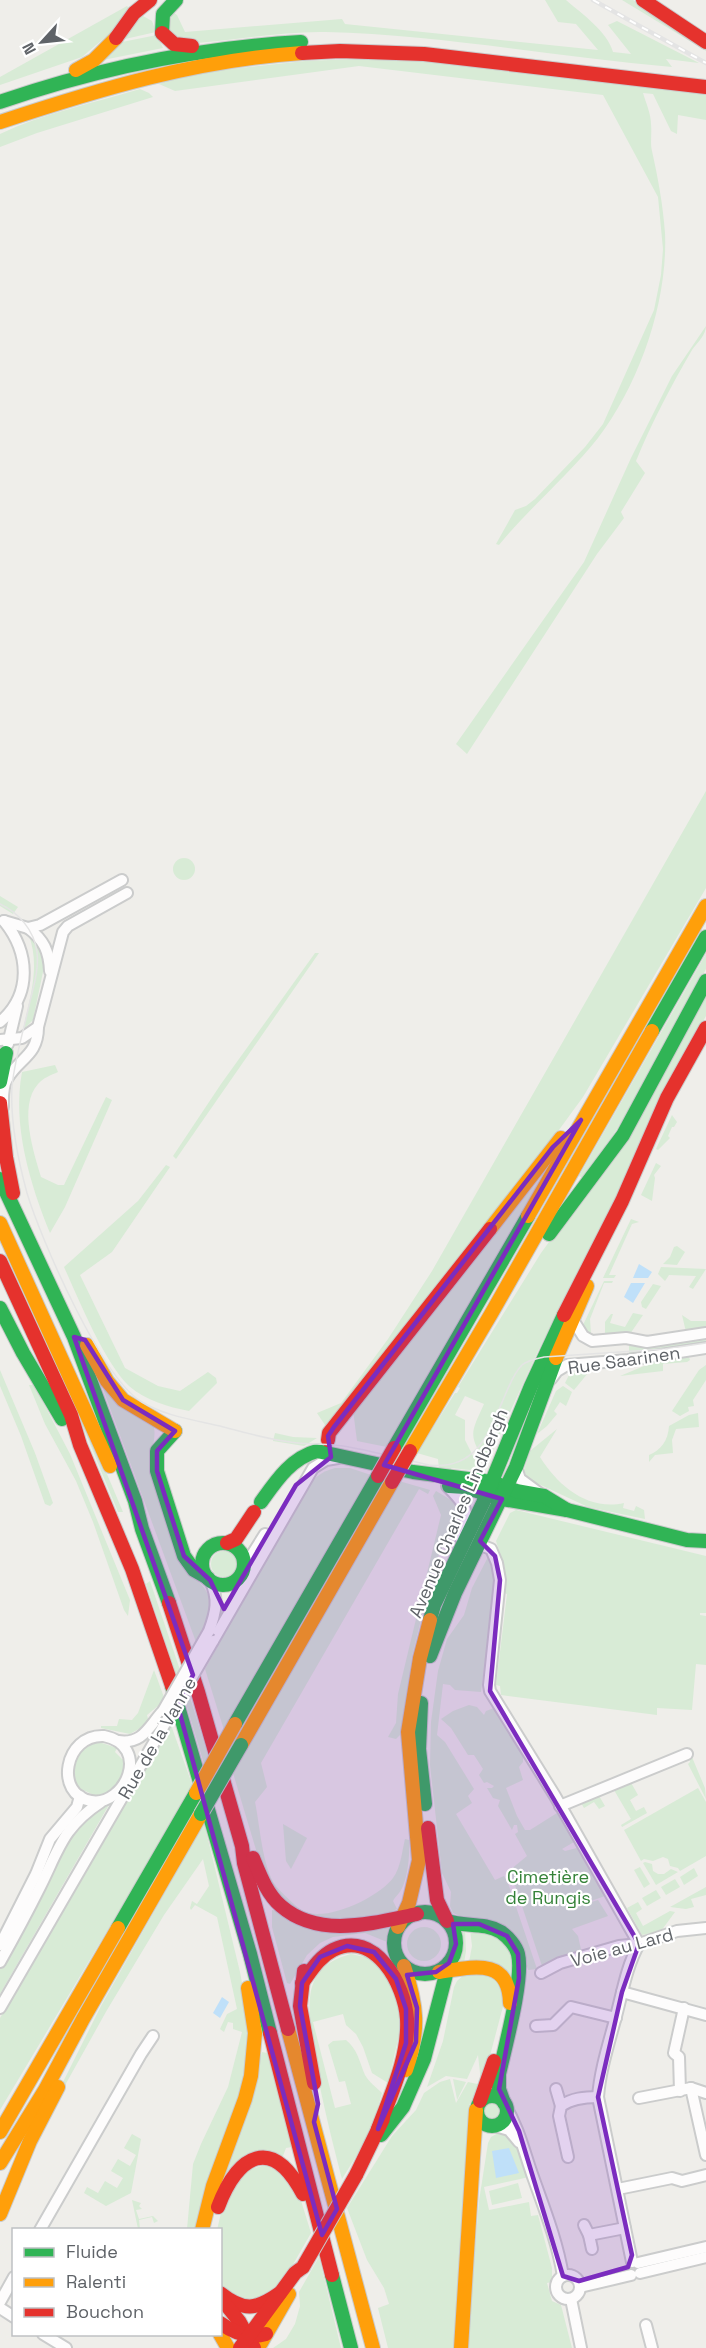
<svg xmlns="http://www.w3.org/2000/svg" width="706" height="2348" viewBox="0 0 706 2348" font-family="'Space Grotesk',sans-serif">
<style>
.green{fill:#d8ebd6}
.water{fill:#bfe0f9}
.lines{fill:none;stroke-linecap:round;stroke-linejoin:round}
.street-casing{stroke:#cbcccc;stroke-width:14}
.fast-casing{stroke:#cacacb;stroke-width:16}
.slow-casing{stroke:#cacacb;stroke-width:16}
.jam-casing{stroke:#cacacb;stroke-width:16}
.street{stroke:#fdfcfc;stroke-width:10}
.fast{stroke:#30b455;stroke-width:14}
.slow{stroke:#ff9f0a;stroke-width:14}
.jam{stroke:#e5322d;stroke-width:14}
.tram{stroke:#e4e4e4;stroke-width:1.5}
.rail-casing{stroke:#e4e4e4;stroke-width:4.5}
.rail{stroke:#fff;stroke-width:2;stroke-dasharray:7;stroke-linecap:butt}
.street-bridge-casing{stroke:#cbcccc;stroke-width:14;stroke-linecap:butt}
.fast-bridge-casing{stroke:#cacacb;stroke-width:16;stroke-linecap:butt}
.slow-bridge-casing{stroke:#cacacb;stroke-width:16;stroke-linecap:butt}
.jam-bridge-casing{stroke:#cacacb;stroke-width:16;stroke-linecap:butt}
.street-bridge{stroke:#fdfcfc;stroke-width:10}
.fast-bridge{stroke:#30b455;stroke-width:14}
.slow-bridge{stroke:#ff9f0a;stroke-width:14}
.jam-bridge{stroke:#e5322d;stroke-width:14}
.marked{fill:#7b2cbf;fill-opacity:0.2;stroke:#7b2cbf;stroke-width:4.5;stroke-linejoin:round}
.labels{text-anchor:middle;dominant-baseline:central;stroke-width:4.5;stroke-linejoin:round;paint-order:stroke}
.street-label{font-size:18px;fill:#5f6368;stroke:#fff}
.park-label{font-size:18px;fill:#348238;stroke:#fff}
</style>
<rect width="100%" height="100%" fill="#efeeea"/>
<g class="green">
<path d="M545,0H566C582,14 607,31 613,52L631,54L608,25L617,21L699,63L666,59L672,67C557,57 442,35 326,32C277,31 229,42 180,44L167,30L170,10L177,15L185,32L342,19L345,24L598,50L576,24L558,22Z"/>
<polygon points="622,0 633,0 706,47 706,51"/>
<polygon points="127,6 130,9 115,29 82,57 0,85 0,77"/>
<polygon points="143,16 152,21 156,32 125,39 120,37 137,18"/>
<polygon points="157,35 163,48 103,60 122,42"/>
<path d="M356,59L422,60L706,92V120L678,115L677,134L671,131L653,94L643,93C646,103 651,114 651,124C652,133 650,143 652,151C658,178 663,205 665,233C668,301 640,383 598,438C568,476 530,507 499,545L496,544L515,510L526,506L535,499L585,447L603,424L654,310L661,275L663,249L658,197L603,95L359,66L175,91L159,84L186,74L305,61Z"/>
<path d="M140,89L149,93L153,97L37,133L0,147V134C44,113 94,103 140,89Z"/>
<path d="M706,326C706,335 697,343 692,350C671,386 652,422 636,461L645,473L621,512L624,518L597,554L467,754L456,744L584,562L631,458L672,376Z"/>
<polygon points="706,791 706,888 583,1097 499,1212 327,1428 317,1413 341,1403 388,1339 432,1271"/>
<circle cx="184" cy="869" r="11"/>
<polygon points="0,896 18,907 13,914 0,906"/>
<path d="M28,933C40,942 44,951 44,967L33,1020L23,1030C30,997 41,965 28,933Z"/>
<polygon points="315,953 319,953 176,1159 173,1156 221,1084"/>
<polygon points="706,954 706,969 668,1039 655,1069 585,1179 579,1176"/>
<path d="M706,994V1016L677,1066L611,1209L538,1351L488,1460L485,1462C468,1434 471,1433 484,1404L465,1396L455,1415L465,1420V1440L478,1466L470,1470L451,1468V1471L439,1470L438,1459L417,1453L455,1393H457L460,1388L458,1387L541,1253L570,1213Z"/>
<path d="M55,1065L58,1072C51,1075 43,1078 38,1084C18,1106 34,1153 41,1177L58,1185H64L106,1097L112,1100L65,1207L50,1233C30,1184 12,1125 22,1072Z"/>
<polygon points="672,1115 677,1122 674,1127 672,1127 668,1136 670,1138 658,1150 656,1149"/>
<polygon points="656,1163 661,1166 654,1175 655,1178 652,1201 641,1195"/>
<path d="M166,1165L170,1167L112,1252L80,1275L125,1368L158,1386L180,1391L208,1372L216,1378L217,1383L189,1411C168,1407 145,1400 129,1386C104,1362 79,1300 64,1267L138,1201Z"/>
<polygon points="551,1165 387,1447 357,1441 353,1410"/>
<polygon points="631,1219 639,1222 632,1224 609,1275 616,1275 614,1278 603,1278"/>
<polygon points="677,1246 685,1252 677,1265 663,1264 670,1257 674,1247"/>
<polygon points="661,1267 706,1269 693,1289 689,1287 696,1276 669,1275 665,1281 658,1274"/>
<polygon points="604,1281 613,1281 612,1283 604,1283 590,1319 591,1334 588,1334 583,1330 583,1325"/>
<polygon points="653,1284 661,1286 646,1309 642,1307 641,1302"/>
<polygon points="34,1301 123,1512 118,1512 78,1415"/>
<polygon points="633,1313 643,1315 630,1334 605,1333 605,1322 611,1314 613,1314 610,1323 625,1327"/>
<polygon points="682,1315 691,1321 706,1321 706,1328 686,1332"/>
<polygon points="706,1336 706,1344 674,1350 629,1354 629,1345 678,1341"/>
<polygon points="689,1357 690,1360 687,1362 663,1364 663,1371 620,1376 656,1361"/>
<polygon points="706,1365 706,1380 693,1400 694,1406 688,1407 689,1411 680,1416 672,1411 699,1370"/>
<polygon points="0,1370 35,1453 53,1503 50,1506 45,1504 21,1436 0,1386"/>
<polygon points="575,1373 588,1373 574,1390 565,1383 569,1375"/>
<polygon points="29,1385 34,1385 70,1454 130,1600 128,1616 124,1610 93,1522 76,1481 45,1424"/>
<polygon points="563,1386 572,1392 566,1406 560,1402 554,1411 557,1414 547,1426 537,1434 556,1391"/>
<path d="M103,1389L153,1424C158,1438 149,1452 150,1467L193,1577C221,1599 210,1616 196,1642Z"/>
<path d="M698,1413L699,1427L676,1429L672,1440L673,1453L655,1455L649,1462V1455C661,1450 668,1441 669,1426L689,1415Z"/>
<path d="M557,1429L540,1457C558,1486 588,1511 624,1503L623,1508L634,1511L636,1506L644,1510L645,1519L588,1507L528,1479L524,1470L530,1451Z"/>
<polygon points="275,1433 293,1437 317,1438 304,1446 273,1441"/>
<path d="M335,1468H350L371,1475L224,1730L205,1669L303,1492C312,1479 320,1472 335,1468Z"/>
<path d="M399,1481L430,1490L428,1494L419,1489L261,1763L267,1787L255,1802C260,1825 262,1867 276,1886C282,1893 295,1906 303,1911C326,1923 379,1897 393,1878C401,1867 402,1851 405,1839L409,1840C410,1853 408,1882 399,1893C397,1896 394,1898 393,1901L397,1909L390,1912L337,1921L312,1918L276,1895L257,1853L233,1773Z"/>
<polygon points="436,1491 451,1500 456,1504 459,1515 455,1530 446,1541 435,1563 412,1656 400,1735 396,1739 388,1737 396,1723 398,1694 441,1515 433,1496"/>
<polygon points="516,1510 706,1556 706,1613 700,1613 700,1615 706,1616 706,1665 696,1664 692,1710 657,1708 657,1715 501,1695 500,1686 496,1685 507,1594 504,1593 505,1569 496,1541 510,1513"/>
<circle cx="224" cy="1564" r="13"/>
<polygon points="488,1557 493,1567 494,1590 481,1692 455,1690 450,1685 443,1684 437,1735 445,1742 474,1789 468,1796 472,1803 456,1814 495,1880 504,1876 508,1883 537,1969 528,1970 521,1943 506,1927 489,1919 462,1917 453,1913 450,1906 451,1892 442,1873 430,1765 431,1722 438,1671 447,1639 464,1615 472,1588"/>
<polygon points="150,1581 180,1670 177,1678 146,1584"/>
<polygon points="154,1670 165,1700 147,1715 149,1723 130,1734 101,1728 101,1726 117,1726 119,1719 132,1720 138,1713"/>
<polygon points="189,1694 208,1756 204,1764 185,1700"/>
<polygon points="469,1705 477,1707 484,1715 486,1711 494,1708 523,1756 523,1762 519,1767 523,1780 506,1788 517,1816 525,1830 530,1830 557,1813 574,1842 562,1849 565,1851 577,1848 605,1896 565,1910 598,1900 608,1916 572,1929 578,1936 582,1954 542,1966 510,1870 527,1856 515,1834 518,1832 517,1825 514,1825 512,1830 498,1806 500,1800 493,1798 487,1788 492,1788 494,1786 487,1782 484,1783 479,1775 483,1769 474,1755 468,1755 451,1728 441,1719 453,1711"/>
<polygon points="171,1725 193,1787 0,2110 0,2018"/>
<path d="M99,1742L117,1748L115,1752L122,1759H126C125,1777 118,1792 98,1797L79,1788C67,1769 77,1747 99,1742Z"/>
<polygon points="689,1750 705,1788 706,1799 688,1764 690,1762"/>
<polygon points="630,1781 638,1795 630,1800 636,1811 644,1807 647,1813 622,1827 621,1825 631,1819 614,1790"/>
<polygon points="698,1788 706,1802 706,1856 680,1871 678,1868 670,1866 668,1859 663,1857 653,1861 644,1859 641,1861 624,1830"/>
<polygon points="598,1794 605,1806 599,1809 594,1802 584,1808 580,1801"/>
<polygon points="110,1803 0,1994 0,1969 73,1829 101,1806"/>
<polygon points="204,1823 240,1972 248,2016 245,2076 197,2229 187,2229 193,2164 201,2144 228,2087 242,2032 233,2029 233,2023 228,2022 224,2032 220,2029 227,2014 237,2009 217,1917 195,1905 191,1910 190,1908 192,1901 197,1904 209,1886 203,1859 164,1915 107,2010 30,2148 101,2006"/>
<polygon points="283,1824 307,1838 291,1869 286,1861"/>
<polygon points="645,1862 652,1864 653,1871 658,1874 664,1874 671,1869 678,1872 656,1885 643,1863"/>
<polygon points="640,1867 650,1884 644,1888 634,1870"/>
<polygon points="694,1868 698,1876 684,1885 680,1877"/>
<polygon points="675,1879 680,1887 666,1895 661,1887"/>
<polygon points="706,1887 706,1895 691,1899 694,1907 686,1909 670,1907"/>
<polygon points="656,1890 661,1898 647,1906 642,1898"/>
<polygon points="638,1902 642,1909 636,1913 643,1926 670,1911 675,1912 661,1931 642,1935 627,1908"/>
<polygon points="272,1910 392,1928 392,1944 365,1933 333,1937 320,1943 307,1955 290,1984 287,1983 272,1927"/>
<circle cx="424" cy="1944" r="17"/>
<polygon points="470,1929 494,1934 511,1950 513,1982 469,1962 472,1946"/>
<polygon points="465,1930 466,1951 464,1963 459,1963 461,1949 459,1931"/>
<path d="M351,1954L370,1958L393,1985L402,2022L388,2083L372,2073L363,2047L356,2034L346,2025L343,2014L313,2022L335,2108L351,2104L345,2081L339,2082L328,2045L333,2041L346,2040C358,2050 359,2061 365,2075C369,2082 376,2087 382,2093L371,2132L342,2179C332,2139 299,2018 313,1984C320,1966 333,1959 351,1954Z"/>
<polygon points="466,1973 490,1974 501,1983 505,1999 483,2082 481,2082 478,2055 467,2079 446,2076 427,2087 443,2041 454,1987 457,1981"/>
<polygon points="262,2052 267,2053 292,2147 286,2148 283,2156 224,2175"/>
<polygon points="450,2079 456,2103 468,2082 482,2085 470,2103 469,2108 454,2348 388,2348 378,2308 389,2304 384,2288 367,2260 347,2208 392,2136 416,2110 424,2093 440,2082"/>
<polygon points="453,2079 466,2082 457,2100 457,2099"/>
<circle cx="491" cy="2111" r="10"/>
<polygon points="500,2132 515,2139 529,2177 484,2187 489,2210 529,2202 531,2216 538,2215 552,2268 552,2282 547,2283 552,2301 561,2305 572,2348 467,2348 479,2201 488,2143 491,2137"/>
<polygon points="132,2134 141,2139 131,2193 106,2206 84,2193 87,2187 98,2193 105,2181 117,2188 123,2178 111,2171 118,2159 130,2166 136,2155 124,2148"/>
<polygon points="273,2163 299,2194 311,2233 283,2282 250,2303 223,2287 221,2283 220,2230 217,2230 221,2213 241,2172"/>
<polygon points="518,2183 522,2198 492,2205 489,2191"/>
<polygon points="132,2200 141,2203 139,2206 142,2209 136,2210 139,2219 153,2216 158,2221 154,2223 152,2217 139,2220 140,2229 138,2229"/>
<polygon points="319,2257 341,2348 273,2348 286,2339 295,2324 300,2306 299,2292"/>
</g>
<g class="water">
<polygon points="639,1264 652,1272 648,1278 633,1278"/>
<polygon points="631,1283 645,1283 633,1303 624,1297"/>
<polygon points="222,1997 229,2002 220,2018 213,2013"/>
<polygon points="509,2148 519,2173 496,2178 492,2151"/>
</g>
<g class="lines">
<defs>
<g id="street">
<polyline points="4,921 28,928 40,925 122,880"/>
<path d="M28,928C44,940 49,951 50,971"/>
<path d="M0,1022C32,995 30,953 4,921"/>
<polyline points="0,1040 22,1038 38,1027 63,932 68,926 127,893"/>
<polyline points="8,1044 17,1006"/>
<path d="M3,1107C3,1098 2,1087 7,1079C19,1058 38,1056 38,1027"/>
<polyline points="573,1320 583,1336 592,1341 626,1338 647,1342 706,1333"/>
<polyline points="551,1379 557,1371 567,1365 628,1360 706,1348"/>
<polyline points="516,1467 520,1479 539,1493"/>
<path d="M447,1486C465,1504 472,1511 460,1537"/>
<path d="M473,1542L491,1549L497,1563L500,1580L489,1685L490,1691L555,1796L639,1944C626,1967 622,1995 615,2020C608,2046 600,2071 598,2097L632,2262"/>
<polyline points="243,1569 265,1534"/>
<path d="M209,1631C216,1612 219,1599 210,1580"/>
<polyline points="213,1641 313,1468 326,1460 338,1458"/>
<path d="M104,1736C152,1746 125,1807 91,1801C54,1795 64,1734 104,1736Z"/>
<path d="M118,1741C143,1745 149,1726 163,1711"/>
<polyline points="560,1806 687,1754"/>
<polyline points="0,1945 36,1874 50,1839 77,1807 80,1796"/>
<path d="M0,1962C14,1937 27,1913 40,1887C59,1849 63,1827 101,1802"/>
<polyline points="541,1973 560,1963 619,1946 639,1944 677,1931 706,1928"/>
<polyline points="622,1992 706,2015"/>
<polyline points="0,2008 163,1727"/>
<polyline points="536,2026 553,2025 571,2007 616,2018"/>
<polyline points="691,2088 706,2155"/>
<polyline points="556,2089 561,2106"/>
<polyline points="680,2091 679,2057 674,2053 684,2008"/>
<polyline points="639,2098 691,2088 706,2093"/>
<path d="M505,2105C519,2129 523,2148 532,2174C544,2208 557,2240 563,2276"/>
<polyline points="495,2126 509,2130 519,2142"/>
<path d="M568,2157L559,2116L561,2106C572,2098 585,2097 598,2097"/>
<polyline points="618,2189 672,2178 682,2181 706,2175"/>
<polyline points="584,2225 589,2235 625,2228"/>
<polyline points="40,2230 141,2054 153,2036"/>
<polyline points="589,2235 592,2249"/>
<polyline points="638,2263 706,2247"/>
<polyline points="640,2273 706,2257"/>
<circle cx="568" cy="2287" r="12"/>
<polyline points="580,2287 631,2275"/>
<polyline points="571,2299 581,2348"/>
<polyline points="0,2302 14,2277"/>
<polyline points="0,2308 14,2317"/>
<polyline points="646,2325 652,2348"/>
<polyline points="43,2334 66,2348"/>
</g>
<g id="fast">
<polyline points="162,33 163,14 176,0"/>
<path d="M0,102C98,68 197,48 301,42"/>
<polyline points="652,1031 706,937"/>
<polyline points="0,1082 6,1053"/>
<polyline points="0,1179 74,1337 135,1501 142,1529 169,1603"/>
<polyline points="549,1234 623,1135 706,981"/>
<polyline points="0,1308 23,1353 62,1419"/>
<polyline points="175,1431 157,1451 157,1471 184,1556 194,1570 208,1578"/>
<polyline points="394,1448 528,1216"/>
<polyline points="449,1486 465,1487 502,1499 567,1510 687,1540 706,1541"/>
<path d="M261,1502C276,1481 291,1458 317,1451L413,1472L492,1482L516,1491L544,1496L567,1510"/>
<circle cx="223" cy="1564" r="21"/>
<polyline points="430,1620 434,1605 483,1503 531,1386 564,1315"/>
<polyline points="430,1656 455,1593 516,1467 556,1358"/>
<polyline points="172,1686 250,1954 270,2033"/>
<polyline points="421,1703 419,1749 425,1804"/>
<polyline points="235,1724 378,1476"/>
<circle cx="425" cy="1943" r="31"/>
<path d="M447,1921C465,1927 484,1922 501,1932C508,1937 516,1946 518,1954C524,1978 505,2047 499,2074V2089L504,2103"/>
<polyline points="118,1928 196,1793"/>
<circle cx="492" cy="2111" r="15"/>
<polyline points="381,2135 403,2107 424,2059 449,1963"/>
<polyline points="332,2275 351,2348"/>
</g>
<g id="slow">
<polyline points="76,70 94,60 116,38"/>
<path d="M0,122C100,89 196,60 302,53"/>
<polyline points="528,1216 706,906"/>
<polyline points="0,1223 110,1466"/>
<polyline points="490,1229 561,1138"/>
<polyline points="87,1345 107,1381 123,1400 175,1431"/>
<polyline points="556,1358 587,1286"/>
<polyline points="410,1451 491,1314 652,1031"/>
<polyline points="241,1745 392,1482"/>
<polyline points="398,1927 409,1903 419,1860 408,1732 420,1658 430,1620"/>
<path d="M404,1966C417,2005 420,2030 406,2070"/>
<path d="M439,1972C473,1967 509,1957 510,2003"/>
<polyline points="288,2029 373,2348"/>
<polyline points="0,2132 118,1928"/>
<polyline points="0,2163 45,2090 83,2019 201,1814"/>
<polyline points="0,2214 30,2141 58,2087"/>
<polyline points="202,2230 213,2186 245,2099 251,2076 255,2033 248,1988"/>
<polyline points="220,2334 228,2348"/>
<polyline points="261,2343 289,2294"/>
<polyline points="461,2348 476,2110"/>
</g>
<g id="jam">
<polyline points="643,0 706,42"/>
<polyline points="162,33 174,44 192,46"/>
<polyline points="116,38 134,13 150,0"/>
<polyline points="302,53 340,51 424,54 706,87"/>
<polyline points="0,1103 6,1157 13,1193"/>
<polyline points="0,1261 71,1415 80,1445 132,1569 172,1686"/>
<polyline points="564,1315 622,1201 667,1098 706,1028"/>
<polyline points="328,1440 329,1433 490,1229"/>
<polyline points="227,1543 236,1539 254,1512"/>
<polyline points="169,1603 198,1692 242,1846 244,1863 288,2029"/>
<polyline points="428,1828 437,1900 447,1921"/>
<path d="M253,1858C260,1875 267,1894 281,1906C319,1939 373,1923 417,1914"/>
<polyline points="304,1971 300,2006 314,2083"/>
<path d="M302,1983C311,1971 319,1957 333,1950C375,1929 405,1985 407,2019C409,2057 391,2094 378,2129"/>
<polyline points="270,2033 332,2275"/>
<polyline points="480,2101 494,2061"/>
<polyline points="356,2175 383,2119"/>
<path d="M218,2207C238,2154 272,2135 303,2194"/>
<path d="M220,2293C244,2312 256,2310 280,2293"/>
<polyline points="223,2301 239,2321 254,2348"/>
<path d="M220,2323C234,2333 249,2339 266,2334"/>
<polyline points="240,2348 295,2273 303,2267"/>
</g>
</defs>
<use href="#street" class="street-casing"/>
<use href="#fast" class="fast-casing"/>
<use href="#slow" class="slow-casing"/>
<use href="#jam" class="jam-casing"/>
<use href="#street" class="street"/>
<use href="#fast" class="fast"/>
<use href="#slow" class="slow"/>
<use href="#jam" class="jam"/>
<path class="tram" d="M0,904C19,913 34,930 37,952C39,969 34,985 30,1001C24,1029 15,1058 12,1086C10,1120 18,1160 27,1193C41,1240 102,1379 142,1402C165,1416 194,1420 220,1426C243,1432 266,1439 290,1442C310,1445 330,1443 349,1447C376,1452 402,1459 429,1465C478,1471 490,1430 506,1393C510,1384 514,1373 522,1365C528,1360 536,1359 544,1357L665,1349L706,1343"/>
<defs>
<polyline id="rail" points="593,0 706,63"/>
</defs>
<use href="#rail" class="rail-casing"/>
<use href="#rail" class="rail"/>
<defs>
<g id="street-bridge">
<polyline points="163,1711 209,1631"/>
<polyline points="163,1727 213,1641"/>
</g>
<polyline id="fast-bridge" points="201,1814 241,1745"/>
<polyline id="slow-bridge" points="196,1793 235,1724"/>
<g id="jam-bridge">
<polyline points="378,1476 394,1448"/>
<polyline points="392,1482 410,1451"/>
<polyline points="303,2267 356,2175"/>
</g>
</defs>
<use href="#street-bridge" class="street-bridge-casing"/>
<use href="#fast-bridge" class="fast-bridge-casing"/>
<use href="#slow-bridge" class="slow-bridge-casing"/>
<use href="#jam-bridge" class="jam-bridge-casing"/>
<use href="#street-bridge" class="street-bridge"/>
<use href="#fast-bridge" class="fast-bridge"/>
<use href="#slow-bridge" class="slow-bridge"/>
<use href="#jam-bridge" class="jam-bridge"/>
</g>
<path class="marked" d="M581,1120L384,1465L502,1499L480,1541L495,1556L500,1580L490,1691L639,1944L622,1992L598,2097L632,2255L628,2267L579,2281L563,2276L519,2131L499,2089L519,1978L518,1954L507,1936L479,1924H453L456,1944L449,1963L436,1972L407,1975L417,2008L416,2042L378,2129L406,2043V2009L396,1979L374,1952L347,1946L320,1957L302,1983L300,2006L318,2104L314,2122L337,2209L322,2235L177,1703L193,1675L74,1337L85,1340L123,1400L175,1431L157,1451V1471L184,1556L210,1580L224,1609L296,1485L331,1457L328,1436L334,1427L553,1147Z"/>
<g class="labels">
<g class="street-label">
<text transform="translate(624 1360) rotate(-8)">Rue Saarinen</text>
<text transform="translate(458 1513) rotate(-67)">Avenue Charles Lindbergh</text>
<text transform="translate(157 1738) rotate(-60)">Rue de la Vanne</text>
<text transform="translate(622 1947) rotate(-15)">Voie au Lard</text>
</g>
<g class="park-label">
<text x="548" y="1876">Cimetière<tspan x="548" dy="21">de Rungis</tspan></text>
</g>
</g>
<rect x="12" y="2228" width="210" height="108" fill="#ffffff" stroke="#bfc1c3" stroke-width="1.5"/>
<rect x="24" y="2248" width="30" height="9" fill="#30b455" stroke="#bfc1c3" stroke-width="1.5"/>
<text x="66" y="2258" font-size="18" fill="#5f6368">Fluide</text>
<rect x="24" y="2278" width="30" height="9" fill="#ff9f0a" stroke="#bfc1c3" stroke-width="1.5"/>
<text x="66" y="2288" font-size="18" fill="#5f6368">Ralenti</text>
<rect x="24" y="2308" width="30" height="9" fill="#e5322d" stroke="#bfc1c3" stroke-width="1.5"/>
<text x="66" y="2318" font-size="18" fill="#5f6368">Bouchon</text>
<g transform="translate(42 42) rotate(243)" stroke="#ffffff" stroke-width="4.5" paint-order="stroke">
<path d="M0-4.5L10 22L0 15L-10 22Z" fill="#5f6368"/>
<text y="-9" font-size="16" font-weight="bold" text-anchor="middle" fill="#5f6368">N</text>
</g>
</svg>
